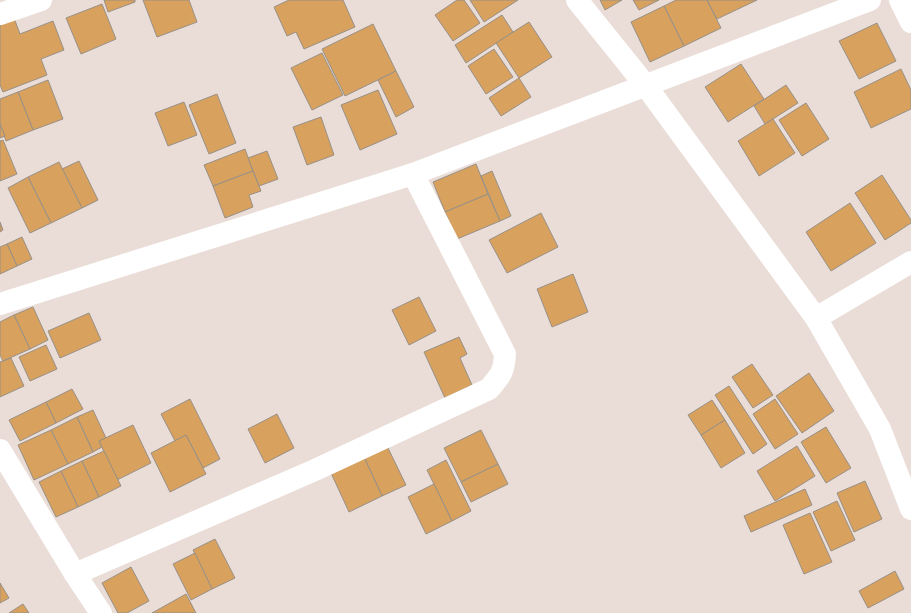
<svg xmlns="http://www.w3.org/2000/svg" width="911" height="613" viewBox="0 0 911 613" font-family="'Nunito Sans',sans-serif">
<style>
.building{fill:#d8a15e;stroke:#989087}
.lines{fill:none;stroke-linecap:round;stroke-linejoin:round}
.minor{stroke:#fff;stroke-width:22}
.secondary{stroke:#fff;stroke-width:22}
</style>
<rect width="100%" height="100%" fill="#eaddd7"/>
<g class="building">
<polygon points="104,0 135,0 135,2 108,12"/>
<polygon points="143,0 189,0 197,22 157,37"/>
<polygon points="289,0 343,0 355,27 304,49 296,32 287,36 274,7"/>
<polygon points="457,0 464,0 480,23 453,41 435,15"/>
<polygon points="470,0 518,0 484,22"/>
<polygon points="600,0 622,0 605,10"/>
<polygon points="633,0 659,0 639,10"/>
<polygon points="676,0 707,0 721,28 684,46 664,6"/>
<polygon points="707,0 757,0 717,19"/>
<polygon points="102,4 116,39 81,54 66,18"/>
<polygon points="664,6 684,46 650,62 631,22"/>
<polygon points="11,10 20,34 53,21 64,50 41,59 47,75 3,92 0,85 0,15"/>
<polygon points="502,15 513,32 466,63 455,45"/>
<polygon points="529,22 552,57 519,78 496,43"/>
<polygon points="877,23 896,61 859,79 839,41"/>
<polygon points="373,24 396,71 345,96 322,49"/>
<polygon points="494,49 513,77 486,94 468,66"/>
<polygon points="322,53 343,95 312,110 291,68"/>
<polygon points="741,64 764,99 728,122 705,87"/>
<polygon points="901,69 911,90 911,109 871,128 854,92"/>
<polygon points="396,71 414,107 396,117 378,80"/>
<polygon points="519,78 531,97 501,116 489,98"/>
<polygon points="48,80 63,119 33,130 18,92"/>
<polygon points="786,85 798,103 765,124 754,106"/>
<polygon points="378,90 397,134 360,150 341,105"/>
<polygon points="18,92 33,130 6,141 0,124 0,99"/>
<polygon points="217,94 236,143 209,154 189,105"/>
<polygon points="184,102 197,135 168,146 155,113"/>
<polygon points="806,103 829,139 802,156 779,120"/>
<polygon points="321,117 334,155 307,165 293,127"/>
<polygon points="773,119 795,153 759,176 738,141"/>
<polygon points="0,124 5,136 0,138"/>
<polygon points="3,140 17,174 0,181 0,141"/>
<polygon points="245,149 253,171 213,186 204,165"/>
<polygon points="267,151 278,179 259,186 248,158"/>
<polygon points="79,161 98,200 82,208 62,169"/>
<polygon points="59,162 82,208 51,223 28,177"/>
<polygon points="476,164 488,194 445,212 433,182"/>
<polygon points="253,171 261,191 249,195 253,207 225,218 213,186"/>
<polygon points="492,171 511,216 500,221 481,176"/>
<polygon points="882,175 911,220 911,223 885,240 855,193"/>
<polygon points="28,177 51,223 30,233 8,188"/>
<polygon points="488,194 500,221 457,239 445,212"/>
<polygon points="850,203 876,243 831,271 806,232"/>
<polygon points="541,213 558,247 507,273 489,240"/>
<polygon points="0,222 3,230 0,232"/>
<polygon points="22,237 32,259 17,266 7,244"/>
<polygon points="7,244 17,266 0,274 0,247"/>
<polygon points="573,274 588,312 552,327 537,289"/>
<polygon points="419,297 436,331 409,345 392,310"/>
<polygon points="33,307 48,340 30,349 14,315"/>
<polygon points="89,313 101,340 60,358 48,331"/>
<polygon points="14,315 30,349 3,361 0,355 0,322"/>
<polygon points="459,337 467,354 460,358 472,385 445,398 424,352"/>
<polygon points="46,345 57,369 30,381 19,357"/>
<polygon points="11,358 24,386 0,397 0,362"/>
<polygon points="752,364 773,395 753,408 732,377"/>
<polygon points="809,373 834,411 802,433 776,396"/>
<polygon points="729,386 767,444 753,454 715,395"/>
<polygon points="72,389 83,409 56,423 46,402"/>
<polygon points="190,399 220,459 203,468 186,435 175,441 161,414"/>
<polygon points="775,399 798,434 775,449 753,414"/>
<polygon points="712,400 725,420 701,435 688,415"/>
<polygon points="46,402 56,423 20,441 9,420"/>
<polygon points="93,410 106,438 99,441 102,447 93,452 77,417"/>
<polygon points="277,414 294,448 265,463 248,429"/>
<polygon points="77,417 93,452 68,464 51,430"/>
<polygon points="725,420 745,453 721,468 701,435"/>
<polygon points="133,425 151,463 117,480 99,441"/>
<polygon points="826,427 851,468 826,483 801,442"/>
<polygon points="51,430 68,464 34,480 18,445"/>
<polygon points="481,430 498,464 461,482 444,448"/>
<polygon points="186,435 206,474 170,492 151,453"/>
<polygon points="387,446 406,485 382,496 364,457"/>
<polygon points="797,446 815,476 775,501 757,471"/>
<polygon points="104,451 121,486 99,497 82,461"/>
<polygon points="364,457 382,496 349,512 331,473"/>
<polygon points="446,460 471,511 452,521 427,470"/>
<polygon points="82,461 99,497 78,507 61,471"/>
<polygon points="498,464 508,484 471,502 461,482"/>
<polygon points="61,471 78,507 56,517 39,482"/>
<polygon points="865,481 882,519 854,532 837,493"/>
<polygon points="434,484 452,521 426,534 408,497"/>
<polygon points="805,489 812,505 751,532 744,516"/>
<polygon points="837,501 855,540 831,551 813,512"/>
<polygon points="810,513 832,562 804,574 783,525"/>
<polygon points="215,539 235,578 212,589 193,550"/>
<polygon points="195,553 212,589 191,600 173,564"/>
<polygon points="131,567 149,601 127,613 118,613 102,583"/>
<polygon points="895,571 904,589 868,608 859,591"/>
<polygon points="0,583 9,598 0,603"/>
<polygon points="186,594 196,613 152,613"/>
<polygon points="23,604 29,613 9,613"/>
</g>
<g class="lines">
<g class="minor">
<polyline points="577,0 646,86 816,318 880,429 911,509"/>
<polyline points="900,0 911,22"/>
<polyline points="0,14 41,0"/>
<polyline points="0,304 413,174 870,0"/>
<polyline points="816,318 911,262"/>
<path d="M75,574L315,470L489,389C501,375 504,372 505,354L413,174"/>
</g>
<polyline class="secondary" points="0,450 75,574 101,613"/>
</g>
</svg>
